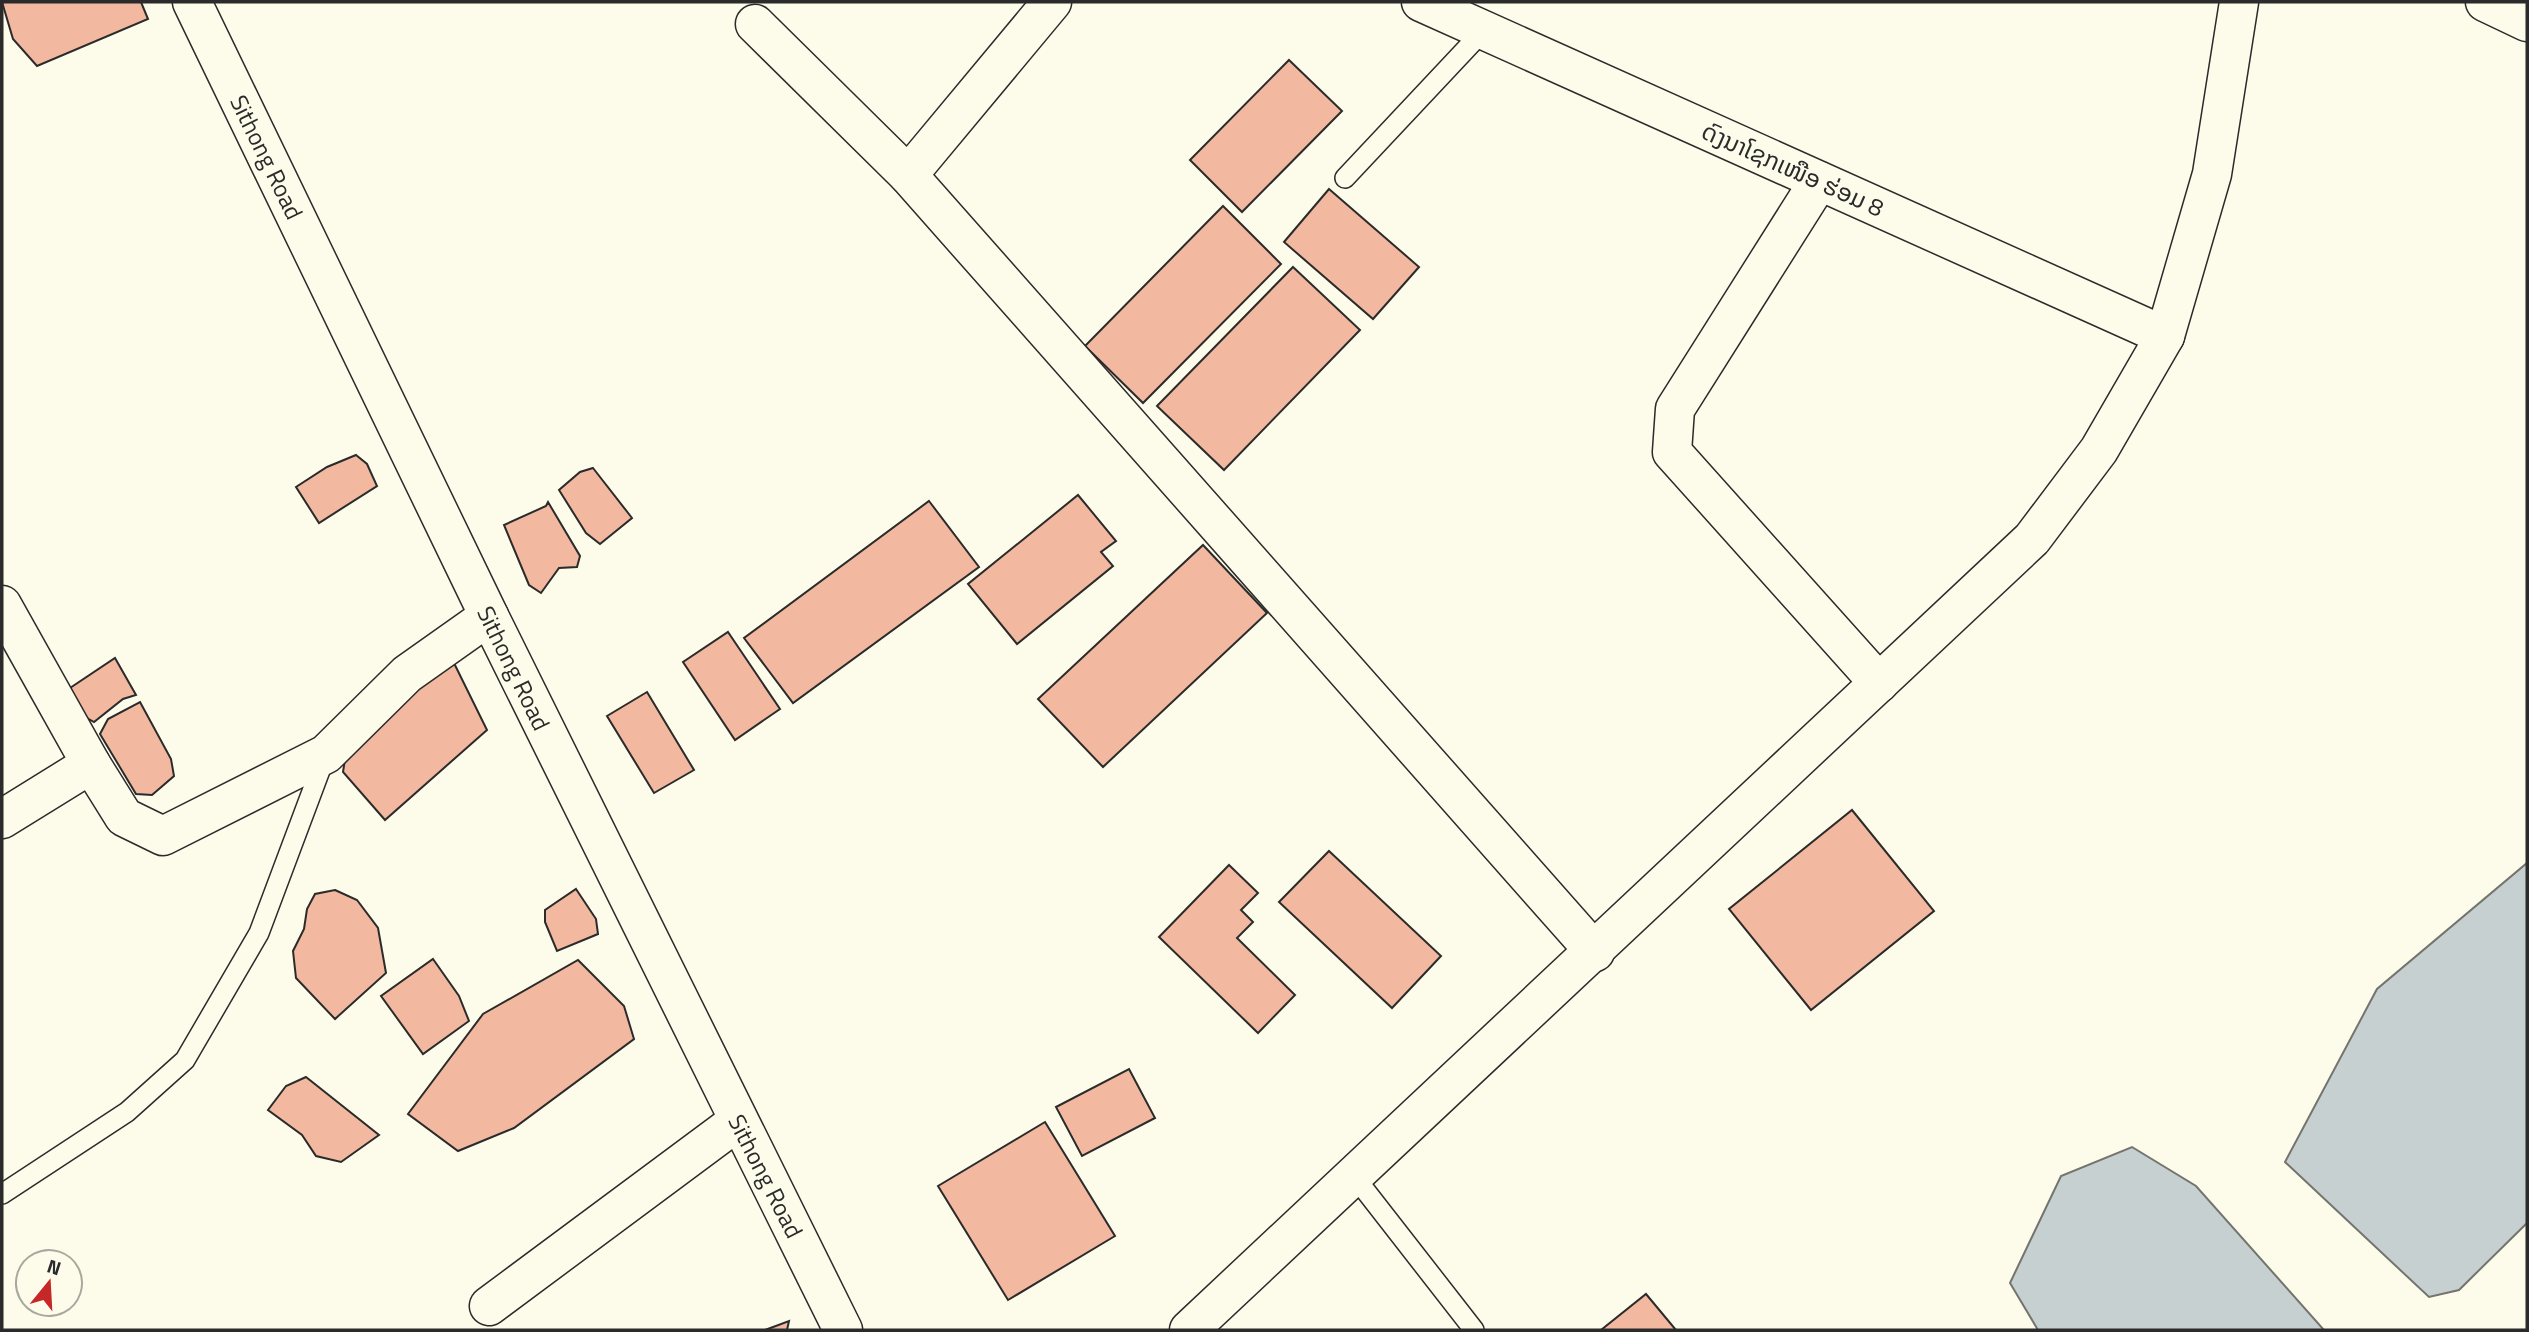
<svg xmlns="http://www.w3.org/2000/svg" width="2529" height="1332" viewBox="0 0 2529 1332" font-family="'Titillium Web','Noto Sans Lao',sans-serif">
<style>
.water{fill:#c7d0d0;stroke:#74746e;stroke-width:2}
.building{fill:#f2b8a0;stroke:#2b2b2b;stroke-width:2}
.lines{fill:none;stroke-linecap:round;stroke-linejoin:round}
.service-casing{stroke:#2b2b2b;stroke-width:22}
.minor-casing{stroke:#2b2b2b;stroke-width:41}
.tertiary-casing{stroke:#2b2b2b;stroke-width:41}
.secondary-casing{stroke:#2b2b2b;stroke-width:41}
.service{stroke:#fdfbea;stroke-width:19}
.minor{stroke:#fdfbea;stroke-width:38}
.tertiary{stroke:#fdfbea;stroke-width:38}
.secondary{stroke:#fdfbea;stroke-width:38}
.labels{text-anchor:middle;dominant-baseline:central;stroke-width:5;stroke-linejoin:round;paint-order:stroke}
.street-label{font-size:24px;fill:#2b2b2b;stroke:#fdfbea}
</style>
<rect width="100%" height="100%" fill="#fdfbea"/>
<g class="water">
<polygon points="2527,863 2527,1223 2459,1290 2429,1297 2285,1162 2377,989"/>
<polygon points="2132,1147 2196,1186 2324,1330 2038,1330 2010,1283 2061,1176"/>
</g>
<g class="building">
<polygon points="2,2 141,2 148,19 37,66 13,39"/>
<polygon points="1289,60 1342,111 1242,212 1190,160"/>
<polygon points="1329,189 1419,267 1373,319 1284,242"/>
<polygon points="1223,206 1281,264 1143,403 1085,346"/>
<polygon points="1293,267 1360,330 1224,470 1157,406"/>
<polygon points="356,455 367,464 377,486 319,523 296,487 327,467"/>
<polygon points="593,468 632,518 600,544 586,533 559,490 580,472"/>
<polygon points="1078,495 1116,541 1101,552 1113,566 1017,644 968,584"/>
<polygon points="929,501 979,567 793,703 744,638"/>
<polygon points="548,502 580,556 577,567 559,568 541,593 529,585 504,525 546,506"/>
<polygon points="1203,545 1267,613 1103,767 1038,699"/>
<polygon points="728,632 780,709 735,740 683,662"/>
<polygon points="451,657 487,730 385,820 343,772 348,740"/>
<polygon points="115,658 136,695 123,699 94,722 80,714 67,690"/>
<polygon points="647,692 694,770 654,793 607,716"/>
<polygon points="140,702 171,759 174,776 152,795 136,794 100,734 108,719"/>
<polygon points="1852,810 1934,911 1811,1010 1729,909"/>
<polygon points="1329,851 1441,956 1392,1008 1279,902"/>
<polygon points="1229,865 1258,893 1241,910 1253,922 1237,938 1295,995 1258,1033 1159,937"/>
<polygon points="576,889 596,919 598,934 557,951 545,922 545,910"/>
<polygon points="335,890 357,900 378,928 386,973 335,1019 296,978 293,951 304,929 307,909 315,894"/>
<polygon points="433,959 459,996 469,1021 423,1054 381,996"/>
<polygon points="578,960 624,1006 634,1039 514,1128 458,1151 408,1114 483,1014"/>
<polygon points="1129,1069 1155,1118 1082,1156 1056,1107"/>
<polygon points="306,1077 379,1135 341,1162 316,1156 302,1135 268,1110 286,1086"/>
<polygon points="1045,1122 1115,1236 1008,1300 938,1186"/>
<polygon points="1646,1294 1676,1330 1601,1330"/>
<polygon points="789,1321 787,1330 765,1330"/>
</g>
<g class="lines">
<defs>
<g id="service">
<polyline points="1345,178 1484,30"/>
<polyline points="1354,1176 1474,1330"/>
<polyline points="2,1194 127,1112 185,1060 259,933 325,757"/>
</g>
<g id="minor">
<polyline points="1421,2 2165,336"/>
<polyline points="2485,2 2527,22"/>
<polyline points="755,24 908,175 1595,952"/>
<polyline points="908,175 1052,2"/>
<polyline points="1819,181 1675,409 1672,452 1879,683"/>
<polyline points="2,605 91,764 124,817 163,836 326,754 407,674 489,616"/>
<polyline points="2,819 91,764"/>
<polyline points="489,1306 738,1121"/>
</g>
<polyline id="tertiary" points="1189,1330 2032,539 2099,450 2165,336 2212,174 2239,2"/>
<polyline id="secondary" points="192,2 489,616 843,1330"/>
</defs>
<use href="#service" class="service-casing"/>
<use href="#minor" class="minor-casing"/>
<use href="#tertiary" class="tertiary-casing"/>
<use href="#secondary" class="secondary-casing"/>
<use href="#service" class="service"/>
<use href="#minor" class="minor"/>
<use href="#tertiary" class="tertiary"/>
<use href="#secondary" class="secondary"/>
</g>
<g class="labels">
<g class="street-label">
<text transform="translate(267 157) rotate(64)">Sithong Road</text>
<text transform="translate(1793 169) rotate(24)">ດົງນາໂຊກເໜືອ ຮ່ອມ 8</text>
<text transform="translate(514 668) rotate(64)">Sithong Road</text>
<text transform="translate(766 1176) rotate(63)">Sithong Road</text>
</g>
</g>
<rect width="2529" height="1332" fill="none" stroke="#2b2b2b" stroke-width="7"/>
<g transform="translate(49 1283) rotate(18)"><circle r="33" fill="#fdfbea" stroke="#a9a89e" stroke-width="2"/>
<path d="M0-5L12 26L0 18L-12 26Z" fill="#c62828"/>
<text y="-10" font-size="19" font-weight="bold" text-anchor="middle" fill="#2b2b2b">N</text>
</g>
</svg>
